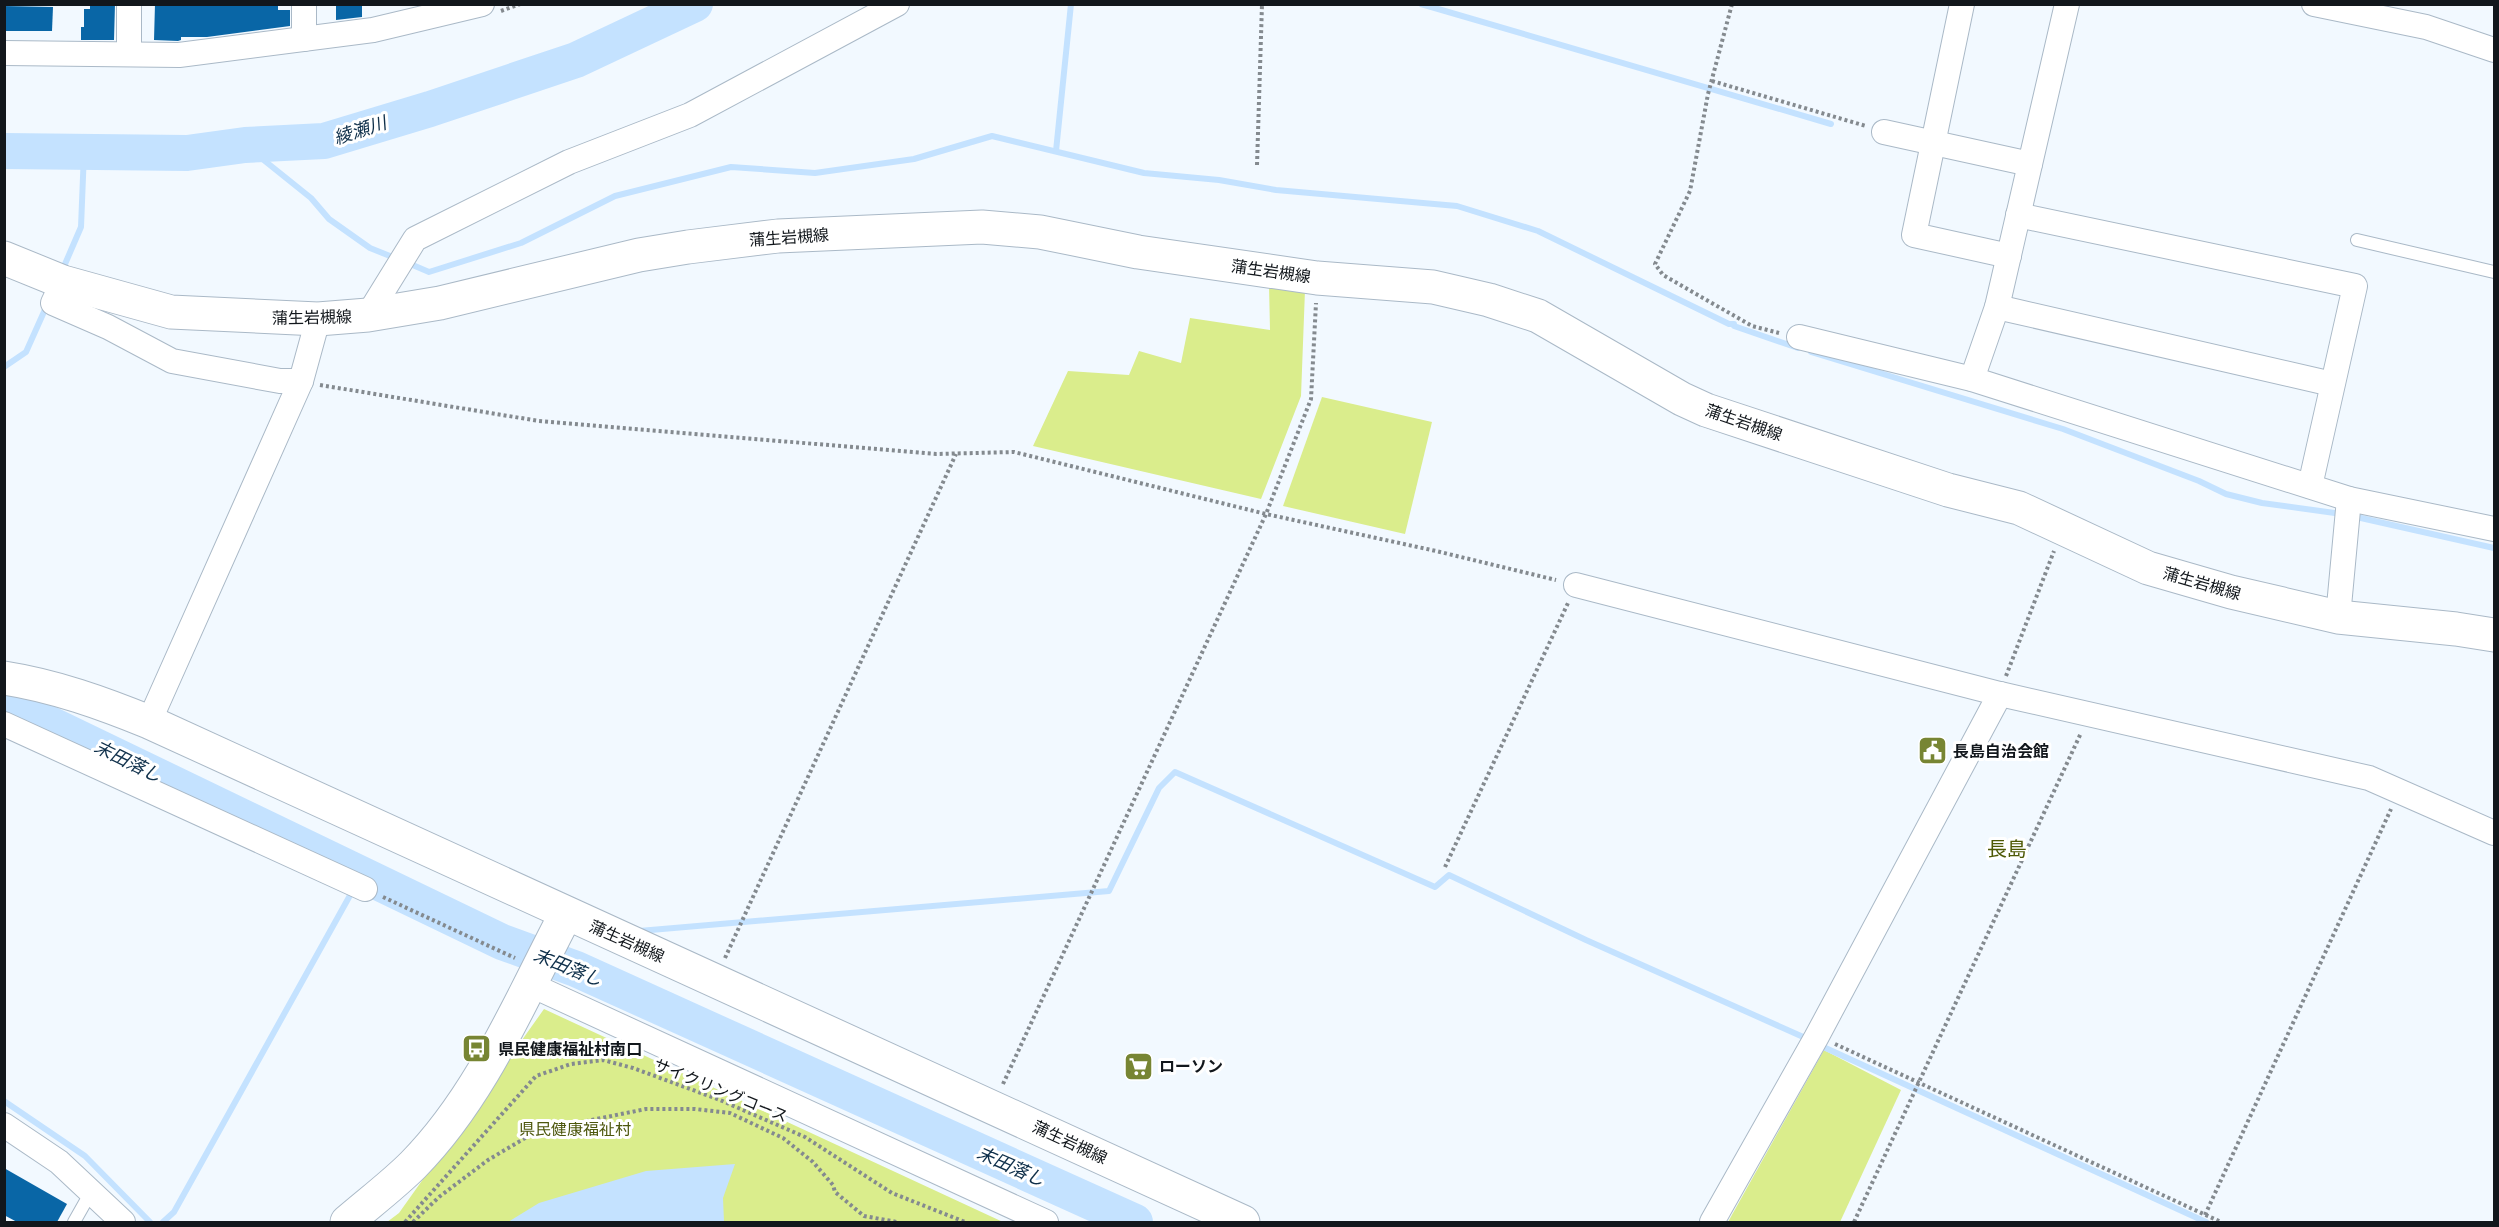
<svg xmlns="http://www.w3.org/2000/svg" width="2499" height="1227" viewBox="0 0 2499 1227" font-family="'Asap Condensed','Noto Sans JP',sans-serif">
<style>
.green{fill:#daed8c}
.water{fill:#c4e2ff}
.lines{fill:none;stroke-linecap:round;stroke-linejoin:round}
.stream{stroke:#c4e2ff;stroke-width:6}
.river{stroke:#c4e2ff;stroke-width:36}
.building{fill:#0966a6}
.lane-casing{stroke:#aab9c7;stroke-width:14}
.street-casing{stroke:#aab9c7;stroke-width:26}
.secondary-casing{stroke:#aab9c7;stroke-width:35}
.path{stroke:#848a8f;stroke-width:4;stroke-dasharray:3 3;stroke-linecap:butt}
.lane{stroke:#fff;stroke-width:12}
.street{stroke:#fff;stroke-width:24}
.secondary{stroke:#fff;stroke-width:33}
.labels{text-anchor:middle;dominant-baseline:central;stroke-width:6;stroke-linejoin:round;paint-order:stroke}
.street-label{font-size:16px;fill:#12171c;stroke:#fff}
.poi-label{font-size:16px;font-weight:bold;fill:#12171c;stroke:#fff;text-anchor:start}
.park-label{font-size:16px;fill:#4d570d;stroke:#fff}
.water-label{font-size:18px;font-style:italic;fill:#0e2f4a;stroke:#fff}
.quarter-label{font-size:20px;fill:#4e5904;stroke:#fff}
</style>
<rect width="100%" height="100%" fill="#f2f9ff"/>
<g class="green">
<polygon points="1269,285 1305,290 1301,396 1261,499 1033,446 1068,371 1129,375 1139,351 1181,363 1190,318 1270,330"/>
<polygon points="1322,397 1432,422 1405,534 1283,506"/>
<polygon points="544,1009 1003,1222 387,1222 399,1213"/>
<polygon points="1824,1050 1901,1090 1840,1222 1728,1222"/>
</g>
<polygon class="water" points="735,1164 723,1198 724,1222 508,1222 539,1203 646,1171"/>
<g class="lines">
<g class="stream">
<polyline points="1421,4 1831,124"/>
<polyline points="245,145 311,198 329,219 370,248 395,258"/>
<polyline points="1056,151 1071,4"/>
<polyline points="408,263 429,272 521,243 615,196 731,167 815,173 914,159 992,136 1144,173 1219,180 1276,190 1457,206 1538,231 1729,324 1734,324 1734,326 1798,348"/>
<polyline points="62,271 81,227 84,152"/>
<polyline points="1811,352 2063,429 2199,481 2226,494 2262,503 2342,514"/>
<polyline points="4,367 26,352 47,305"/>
<polyline points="2352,516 2494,548"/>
<polyline points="639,931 1109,891 1159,788 1175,772 1435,887 1449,875 1586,940 1810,1040"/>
<polyline points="502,942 542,938"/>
<polyline points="1819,1045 2206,1222"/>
<polyline points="4,1101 85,1156 150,1222"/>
<polyline points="163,1222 174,1212 353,890"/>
</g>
<g class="river">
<polyline points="4,151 187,153 245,145 324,141 430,109 576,60 695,4"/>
<polyline points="4,702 502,942 576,969 1135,1222"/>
</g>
</g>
<g class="building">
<polygon points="90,4 115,4 114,40 81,40 81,27 84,27 84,9 90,9"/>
<polygon points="155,4 278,4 278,10 290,10 290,26 207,37 181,37 181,40 178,41 154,40"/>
<polygon points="336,4 362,4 362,17 336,20"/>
<polygon points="4,6 53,7 52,31 4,31"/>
<polygon points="4,1168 67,1204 57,1222 17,1222 4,1215"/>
</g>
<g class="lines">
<defs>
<g id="lane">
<polyline points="2357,240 2494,272"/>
<polyline points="74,1222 91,1192"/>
</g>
<g id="street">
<polyline points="304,4 304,39"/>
<polyline points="1962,4 1914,235 2009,256"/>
<polyline points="2314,4 2426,27 2494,50"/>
<polyline points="4,53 179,55 373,30 482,4"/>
<polyline points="129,54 129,4"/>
<polyline points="1884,132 2030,164"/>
<polyline points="2018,215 2355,286 2310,486"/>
<polyline points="63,282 53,303 108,327 172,361 280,381 301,381"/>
<polyline points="1997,307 2332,384"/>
<polyline points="368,315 415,239 569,162 690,115 897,4"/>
<polyline points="1799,337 1972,379 2349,499 2338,617"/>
<polyline points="1972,379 1997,307 2067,4"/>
<polyline points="2349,499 2494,529"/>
<polyline points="1576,585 2000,694 2369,778 2494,833"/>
<polyline points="149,722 301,381 318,319"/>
<polyline points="4,724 365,889"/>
<polyline points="529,984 1046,1222"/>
<polyline points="4,1125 59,1162 123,1222"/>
<polyline points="1712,1222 1816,1038 2000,694"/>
</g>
<g id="secondary">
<polyline points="4,258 63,282 171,312 318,319 368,315 440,303 639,255 688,247 778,236 982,227 1040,232 1138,252 1317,278 1433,287 1489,300 1538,316 1682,399 1706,410 1948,490 2019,508 2148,568 2231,592 2338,617 2456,629 2494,635"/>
<path d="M4,678C55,686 102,703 149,722L1243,1222"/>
<path d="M347,1222C369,1203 393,1185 413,1165C482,1095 521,999 566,914"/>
</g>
</defs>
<use href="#lane" class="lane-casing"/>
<use href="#street" class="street-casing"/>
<use href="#secondary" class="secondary-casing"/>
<g class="path">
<polyline points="1732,4 1708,94 1690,191 1655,264 1663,275 1752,326 1779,333"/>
<polyline points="501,11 520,4"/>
<polyline points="1712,81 1866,126"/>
<polyline points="1257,165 1262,4"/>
<polyline points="320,385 539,421 936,454 1014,452 1266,514 1436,551 1556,580"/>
<polyline points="2006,676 2054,551"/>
<polyline points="1445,867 1568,603"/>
<polyline points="383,897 515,958"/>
<polyline points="725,958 956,454"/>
<polyline points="1835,1044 2221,1222"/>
<polyline points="1003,1084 1266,514 1311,399 1316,303"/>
<polyline points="2205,1215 2391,809"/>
<polyline points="405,1222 536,1076 571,1064 603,1060 633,1068 720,1100 805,1137 892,1193 965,1222"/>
<polyline points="413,1222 439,1197 488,1160 537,1131 646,1109 695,1109 730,1113 783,1138 813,1162 833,1185 835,1192 864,1216 897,1222"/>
<polyline points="1854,1222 2081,733"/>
</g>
<use href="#lane" class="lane"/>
<use href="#street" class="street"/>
<use href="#secondary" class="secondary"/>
</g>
<defs>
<symbol id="civic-square" viewBox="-11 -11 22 22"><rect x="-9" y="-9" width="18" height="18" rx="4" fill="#778533" stroke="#fff"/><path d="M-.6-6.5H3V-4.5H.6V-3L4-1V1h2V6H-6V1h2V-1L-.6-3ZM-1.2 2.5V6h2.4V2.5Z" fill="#fff"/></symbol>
<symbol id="bus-square" viewBox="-11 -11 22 22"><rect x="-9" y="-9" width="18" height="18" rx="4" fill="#778533" stroke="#fff"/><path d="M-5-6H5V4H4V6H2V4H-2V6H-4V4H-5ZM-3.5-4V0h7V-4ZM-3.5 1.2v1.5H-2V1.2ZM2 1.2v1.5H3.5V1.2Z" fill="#fff"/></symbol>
<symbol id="supermarket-square" viewBox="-11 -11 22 22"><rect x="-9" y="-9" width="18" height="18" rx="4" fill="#778533" stroke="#fff"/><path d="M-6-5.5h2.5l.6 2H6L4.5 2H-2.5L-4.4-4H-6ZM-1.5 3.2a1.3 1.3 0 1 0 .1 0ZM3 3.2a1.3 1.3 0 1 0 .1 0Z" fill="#fff"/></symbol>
</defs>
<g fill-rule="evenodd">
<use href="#civic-square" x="1916" y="734" width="33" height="33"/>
<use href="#bus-square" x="460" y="1032" width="33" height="33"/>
<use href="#supermarket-square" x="1122" y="1050" width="33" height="33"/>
</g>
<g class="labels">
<g class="street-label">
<text transform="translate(789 237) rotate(-4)">蒲生岩槻線</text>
<text transform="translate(1271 271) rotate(8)">蒲生岩槻線</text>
<text transform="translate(312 317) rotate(-1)">蒲生岩槻線</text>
<text transform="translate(1744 422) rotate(19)">蒲生岩槻線</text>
<text transform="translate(2202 583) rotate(16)">蒲生岩槻線</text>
<text transform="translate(627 941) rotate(24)">蒲生岩槻線</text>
<text transform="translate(721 1090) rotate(22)">サイクリングコース</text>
<text transform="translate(1070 1142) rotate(25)">蒲生岩槻線</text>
</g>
<g class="poi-label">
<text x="1953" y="751">長島自治会館</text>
<text x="498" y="1049">県民健康福祉村南口</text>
<text x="1159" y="1066">ローソン</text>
</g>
<g class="park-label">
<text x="575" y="1129">県民健康福祉村</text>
</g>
<g class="water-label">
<text transform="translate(360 130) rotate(-18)">綾瀬川</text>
<text transform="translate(128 761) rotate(26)">末田落し</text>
<text transform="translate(568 967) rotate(22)">末田落し</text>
<text transform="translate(1011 1166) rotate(24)">末田落し</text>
</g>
<g class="quarter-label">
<text x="2007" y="848">長島</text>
</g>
</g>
<rect width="2499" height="1227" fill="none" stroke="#12171c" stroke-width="12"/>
</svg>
